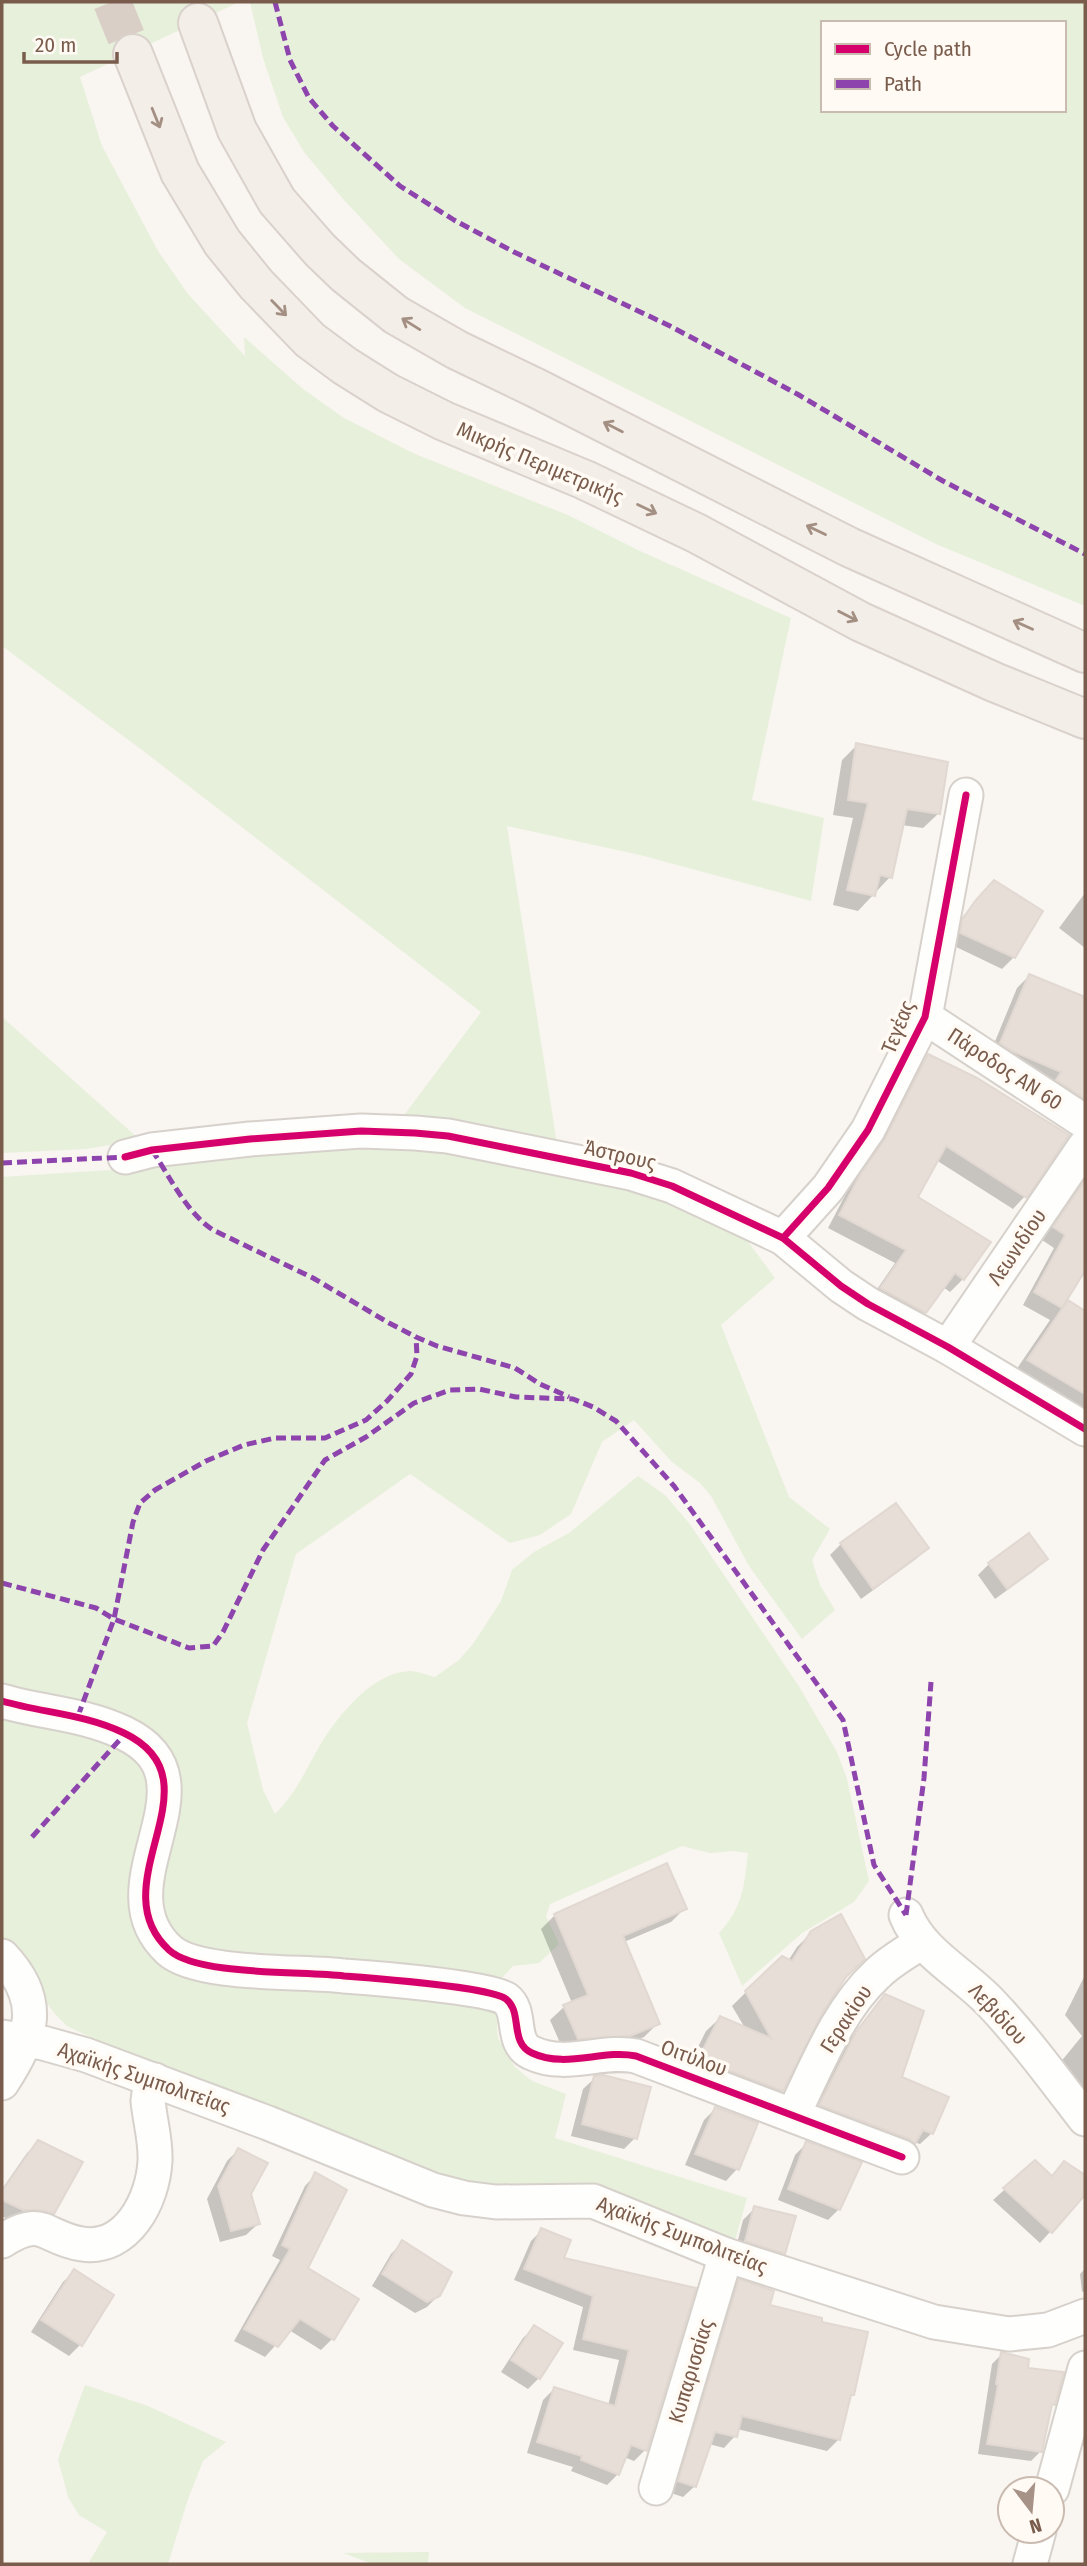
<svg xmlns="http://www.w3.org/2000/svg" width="1087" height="2566" viewBox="0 0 1087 2566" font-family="'Fira Sans Condensed',sans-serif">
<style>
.green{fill:#e7f0db;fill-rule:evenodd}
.shadow{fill:#0003}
.building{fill:#e6ded7;stroke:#e2d8d2;stroke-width:2}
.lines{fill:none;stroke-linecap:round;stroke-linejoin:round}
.major-tunnel{stroke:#d9cfc7;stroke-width:38;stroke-dasharray:38 19;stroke-linecap:butt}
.minor-casing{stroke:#d7d1cb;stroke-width:37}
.major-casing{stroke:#dad1cc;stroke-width:42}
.minor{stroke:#fefefd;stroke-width:33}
.major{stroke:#f3eee8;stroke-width:38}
.quiet{stroke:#8e44ad;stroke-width:5;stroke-dasharray:10 5;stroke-linecap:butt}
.cycleway-casing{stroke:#fffaf3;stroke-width:11}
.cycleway{stroke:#d6006c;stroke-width:7}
.oneway{stroke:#a48f83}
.labels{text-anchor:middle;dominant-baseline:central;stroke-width:7;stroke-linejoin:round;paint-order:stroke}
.street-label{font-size:21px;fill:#7a5c4d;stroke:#fffaf3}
</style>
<rect width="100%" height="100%" fill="#f9f5f0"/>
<g class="green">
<polygon points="2,2 239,2 80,77 102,146 158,251 188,294 245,356 244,337 303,389 344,418 415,454 570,516 642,552 791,618 752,800 824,818 811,901 640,855 507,826 558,1150 399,1122 481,1012 146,753 2,646"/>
<path d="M250,2H1085V606L936,544L465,308L399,259L344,200L304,152L283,117L263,58ZM823,23H1064V110H823Z"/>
<polygon points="2,1017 140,1140 86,1149 2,1153"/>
<path d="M371,1137L639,1184L740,1231L775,1278L721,1325L789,1497L830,1529L812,1560L820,1585L835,1610L802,1639L749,1566L711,1496L700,1483L672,1462L634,1420L602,1442L571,1514L540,1535L510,1543L410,1474L296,1554L247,1723L263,1790L275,1814C302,1788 311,1755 332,1727C350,1703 377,1673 409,1671C417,1671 427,1675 435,1677L459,1660L473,1644L501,1601L512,1570L534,1552L569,1533L638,1476L665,1495L689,1523L800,1688L837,1752L847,1779L869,1881L854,1902L802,1933L742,1986L719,1933C743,1907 744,1887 748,1853L734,1851L710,1853L682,1846L550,1904L546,1916L559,1944L539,1963L513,1966L498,1982L228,1953L145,1937L500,2005L497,2027L498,2038L515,2067L532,2081L566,2094L555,2138L747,2198L732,2251L475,2189L113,2048L67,2026L55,2014L2,1942V1177L109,1170L138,1162Z"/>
<polygon points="85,2385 148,2406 226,2442 203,2461 188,2499 168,2564 88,2564 107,2532 79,2515 68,2497 58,2459"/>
<polygon points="429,2552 428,2564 373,2564 343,2553"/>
</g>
<g class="shadow">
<polygon points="857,745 939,813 923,828 901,825 890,877 858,911 833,905 853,818 833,815 842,760"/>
<polygon points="983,893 1040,912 1014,957 1002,969 950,944 952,933 964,915"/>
<polygon points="1085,893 1085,948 1059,928"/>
<polygon points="1029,976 1085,1002 1085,1120 989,1056 1017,988"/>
<polygon points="929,1056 1025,1196 1013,1209 936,1160 916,1198 963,1279 950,1292 943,1287 925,1312 912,1325 869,1301 895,1263 828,1228 849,1188 873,1153 916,1069"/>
<polygon points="1085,1176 1085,1253 1082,1257 1085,1259 1085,1267 1060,1308 1068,1302 1085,1313 1085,1419 1012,1376 1050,1320 1023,1305 1054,1248 1042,1240"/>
<polygon points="841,1544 927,1548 916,1559 861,1599 830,1555"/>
<polygon points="1046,1559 1035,1570 995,1599 978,1575 989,1564"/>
<polygon points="685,1908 671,1922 624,1942 658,2023 644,2037 615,2049 564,2052 550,2020 564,2007 572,2003 541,1929 555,1915"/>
<polygon points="812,1932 844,1977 811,2030 782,2090 768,2104 685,2073 706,2031 720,2018 745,2028 732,2006 746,1992 788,1961 797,1947"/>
<polygon points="1085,1975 1085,2123 1050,2075 1082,2036 1065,2015"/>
<polygon points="885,1996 900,2078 932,2133 920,2144 914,2142 903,2154 809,2116 845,2045"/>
<polygon points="595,2078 635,2138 624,2149 571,2136 583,2089"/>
<polygon points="715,2109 737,2169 726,2181 685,2165 704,2120"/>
<polygon points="39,2142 52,2213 41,2224 11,2221 2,2216 2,2189 27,2153"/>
<polygon points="807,2143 839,2209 828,2220 778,2200 795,2155"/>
<polygon points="238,2150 258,2224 246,2235 220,2242 207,2199 227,2161"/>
<polygon points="1035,2162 1051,2177 1064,2163 1085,2178 1085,2193 1040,2243 993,2200"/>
<polygon points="316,2174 306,2269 332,2339 321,2350 289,2330 265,2357 234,2341 280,2260 272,2256 305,2186"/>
<polygon points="755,2208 783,2253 772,2264 735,2252 743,2220"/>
<polygon points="542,2230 561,2259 694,2289 645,2450 634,2461 624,2457 618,2474 607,2485 571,2471 573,2467 527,2453 543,2400 554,2389 608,2406 619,2360 573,2350 583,2307 514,2280 531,2241"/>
<polygon points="402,2243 439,2295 427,2307 415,2313 372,2286 391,2254"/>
<polygon points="1085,2269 1085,2291 1082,2292 1080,2274"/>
<polygon points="75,2271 80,2345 69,2356 31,2332 63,2282"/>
<polygon points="739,2281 768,2306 852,2395 849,2398 839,2439 827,2451 737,2429 735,2436 724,2448 709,2444 695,2486 683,2497 668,2492 728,2293"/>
<polygon points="535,2327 539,2378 528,2389 501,2372 523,2338"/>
<polygon points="1002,2354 1026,2370 1041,2451 1031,2461 978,2454 992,2364"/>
<polygon points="1085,2436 1085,2447 1079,2441"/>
</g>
<g class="building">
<polygon points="856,743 948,762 940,814 907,809 892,878 880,875 875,896 847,890 868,803 848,800"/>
<polygon points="994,880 1043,911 1015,958 960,933 962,920 975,901"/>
<polygon points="1029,974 1085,997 1085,1099 1056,1080 1061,1072 1012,1051 1000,1043"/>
<polygon points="928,1054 977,1078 1069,1135 1027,1198 946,1146 918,1197 991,1242 964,1280 955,1273 926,1313 880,1288 906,1250 839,1215 861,1173 885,1139"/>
<polygon points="1085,1180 1085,1271 1062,1308 1034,1292 1065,1235 1053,1227"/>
<polygon points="1068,1300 1085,1311 1085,1394 1027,1360"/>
<polygon points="896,1503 929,1548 873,1589 840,1543"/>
<polygon points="1029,1533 1048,1559 1007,1589 988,1563"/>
<polygon points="667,1863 687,1909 623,1936 660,2024 630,2036 578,2039 563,2005 588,1995 554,1914"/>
<polygon points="841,1914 865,1959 846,1977 823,2012 783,2091 698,2059 720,2016 771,2038 745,1991 782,1956 792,1961 811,1931"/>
<polygon points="885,1994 924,2011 902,2077 949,2097 933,2134 923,2130 915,2144 909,2139 819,2105 856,2032"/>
<polygon points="603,2075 651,2087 637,2139 582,2124 594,2076"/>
<polygon points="715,2107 758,2123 739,2170 695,2154"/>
<polygon points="38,2140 83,2162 54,2214 39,2210 23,2210 2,2200 2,2191"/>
<polygon points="806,2141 862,2162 840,2210 788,2189"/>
<polygon points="238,2148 268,2163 251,2194 260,2224 231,2231 218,2186"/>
<polygon points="1035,2160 1052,2176 1064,2161 1085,2175 1085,2195 1052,2233 1003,2188"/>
<polygon points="315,2172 347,2190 308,2268 359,2299 334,2340 300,2319 278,2347 244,2329 290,2249 282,2245"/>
<polygon points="754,2206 796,2216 785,2254 745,2241"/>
<polygon points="541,2228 571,2240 564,2258 696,2288 647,2451 631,2445 619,2475 581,2460 582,2456 537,2442 554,2387 615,2406 629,2350 583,2339 593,2296 524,2269"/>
<polygon points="402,2240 452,2272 440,2296 427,2302 382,2274"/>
<polygon points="74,2269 114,2295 82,2346 41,2320"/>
<polygon points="739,2279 774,2291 770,2305 822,2318 822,2322 868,2332 854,2395 851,2395 840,2440 742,2416 737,2437 715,2432 696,2487 678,2481"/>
<polygon points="534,2325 563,2343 540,2379 511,2360"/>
<polygon points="1001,2352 1029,2359 1028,2368 1064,2372 1055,2405 1052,2404 1042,2452 987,2444 998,2385 996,2384"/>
</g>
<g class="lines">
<polyline class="major-tunnel" points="112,2 133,54"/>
<defs>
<g id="minor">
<polyline points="925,1017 1085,1122"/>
<polyline points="125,1157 152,1150 250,1139 361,1131 415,1133 448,1136 631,1173 672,1186 783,1238 841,1286 868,1304 948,1347 1085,1429"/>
<polyline points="783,1238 828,1188 868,1130 925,1017 966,795"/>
<polyline points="948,1347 1085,1146"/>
<path d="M2,1701C43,1713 85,1714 124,1733C224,1781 97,1884 169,1950C197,1976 303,1971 344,1976C371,1978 490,1987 506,1999C523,2012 509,2043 532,2053C566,2069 602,2049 636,2056L902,2157"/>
<path d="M906,1915C922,1954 963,1973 991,2003C1025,2039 1055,2080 1085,2119"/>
<path d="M2,1956C45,2001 32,2037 2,2083"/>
<polyline points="2,2037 43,2043 86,2055 268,2123 433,2190 464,2198 496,2202 593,2201 726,2255 934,2322 1009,2334 1048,2330 1085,2316"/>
<path d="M793,2115C816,2068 838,2010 877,1974C890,1961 907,1952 922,1942"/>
<path d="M2,2241C44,2214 43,2238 82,2244C127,2251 153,2200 155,2161C156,2141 150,2121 148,2101L149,2093L155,2080"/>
<polyline points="656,2488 726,2255"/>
<polyline points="1052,2489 1085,2368"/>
<polyline points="1030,2564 1039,2531"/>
</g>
<g id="major">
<polyline points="198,23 237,130 277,201 320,250 346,275 396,315 457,350 538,389 849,547 1085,653"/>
<polyline points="133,54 180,172 222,242 256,284 310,340 345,366 388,393 444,421 585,480 696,533 861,622 994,682 1085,719"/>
</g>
</defs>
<use href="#minor" class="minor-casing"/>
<use href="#major" class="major-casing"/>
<use href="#minor" class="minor"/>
<use href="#major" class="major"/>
<g class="quiet">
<polyline points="275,2 290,60 309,98 333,126 400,186 454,220 514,252 670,326 799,395 943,481 1085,554"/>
<path d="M152,1150C170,1177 186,1212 213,1230L313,1278L389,1323L416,1337L437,1346L515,1368L540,1384L569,1397"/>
<polyline points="2,1163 125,1157"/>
<polyline points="2,1583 96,1608 114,1619 133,1522 140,1503 155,1490 206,1461 244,1445 275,1438 325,1438 366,1420 387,1401 411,1374 417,1356 416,1337"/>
<polyline points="78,1716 114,1619 189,1648 213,1646 223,1632 263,1550 325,1460 366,1437 414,1403 450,1390 479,1389 516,1397 573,1399 593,1407 616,1421 674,1486 843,1720 874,1865 906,1915"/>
<polyline points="32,1837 125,1734"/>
<polyline points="906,1915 924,1778 931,1682"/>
</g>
<defs>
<g id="cycleway">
<polyline points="125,1157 152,1150 250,1139 361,1131 415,1133 448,1136 631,1173 672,1186 783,1238 841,1286 868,1304 948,1347 1085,1429"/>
<polyline points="783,1238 828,1188 868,1130 925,1017 966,795"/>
<path d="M2,1701C43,1713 85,1714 124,1733C224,1781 97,1884 169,1950C197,1976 303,1971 344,1976C371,1978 490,1987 506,1999C523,2012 509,2043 532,2053C566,2069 602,2049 636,2056L902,2157"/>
</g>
</defs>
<use href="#cycleway" class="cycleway-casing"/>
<use href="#cycleway" class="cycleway"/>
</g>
<defs><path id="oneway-shaft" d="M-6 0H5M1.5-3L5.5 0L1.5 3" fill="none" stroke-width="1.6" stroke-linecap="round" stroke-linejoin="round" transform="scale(1.75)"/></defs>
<g class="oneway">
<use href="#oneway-shaft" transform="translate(156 118) rotate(68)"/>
<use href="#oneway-shaft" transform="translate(279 308) rotate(46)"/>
<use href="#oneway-shaft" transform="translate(411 324) rotate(-148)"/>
<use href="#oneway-shaft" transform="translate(613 427) rotate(-153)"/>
<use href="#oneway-shaft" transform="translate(647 509) rotate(26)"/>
<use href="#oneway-shaft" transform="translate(816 530) rotate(-154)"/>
<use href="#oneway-shaft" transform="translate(848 616) rotate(27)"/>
<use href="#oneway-shaft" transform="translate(1023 625) rotate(-156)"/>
</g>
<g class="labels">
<g class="street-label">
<text transform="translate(540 463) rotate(23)">Μικρής Περιμετρικής</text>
<text transform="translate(898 1027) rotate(-68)">Τεγέας</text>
<text transform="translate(1005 1069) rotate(33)">Πάροδος ΑΝ 60</text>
<text transform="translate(620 1155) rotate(13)">Άστρους</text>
<text transform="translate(1017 1247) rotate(-56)">Λεωνιδίου</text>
<text transform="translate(998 2014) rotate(47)">Λεβιδίου</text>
<text transform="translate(846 2019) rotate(-57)">Γερακίου</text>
<text transform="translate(694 2058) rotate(20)">Οιτύλου</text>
<text transform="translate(144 2078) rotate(19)">Αχαϊκής Συμπολιτείας</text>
<text transform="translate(682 2235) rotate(21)">Αχαϊκής Συμπολιτείας</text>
<text transform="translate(691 2371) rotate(-73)">Κυπαρισσίας</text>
</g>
</g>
<rect width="1087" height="2566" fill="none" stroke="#7a5c4d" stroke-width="7"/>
<rect x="821" y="21" width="245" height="91" fill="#fffaf3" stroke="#cabbb1" stroke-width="2"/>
<rect x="835" y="44" width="35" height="10" fill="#d6006c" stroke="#cabbb1" stroke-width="2"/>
<text x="884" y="56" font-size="21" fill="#7a5c4d">Cycle path</text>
<rect x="835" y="79" width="35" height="10" fill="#8e44ad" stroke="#cabbb1" stroke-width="2"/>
<text x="884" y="91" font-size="21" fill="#7a5c4d">Path</text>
<g transform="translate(1031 2510) rotate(164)"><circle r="33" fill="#fffaf3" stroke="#cabbb1" stroke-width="2"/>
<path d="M0-5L12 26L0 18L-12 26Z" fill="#a69286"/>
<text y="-10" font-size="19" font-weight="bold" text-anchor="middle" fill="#7a5c4d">N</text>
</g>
<path d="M24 52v10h93v-10" fill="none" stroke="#7a5c4d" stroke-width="3.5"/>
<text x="35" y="52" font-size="21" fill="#7a5c4d" stroke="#fffaf3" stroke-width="5" paint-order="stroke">20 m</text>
</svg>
